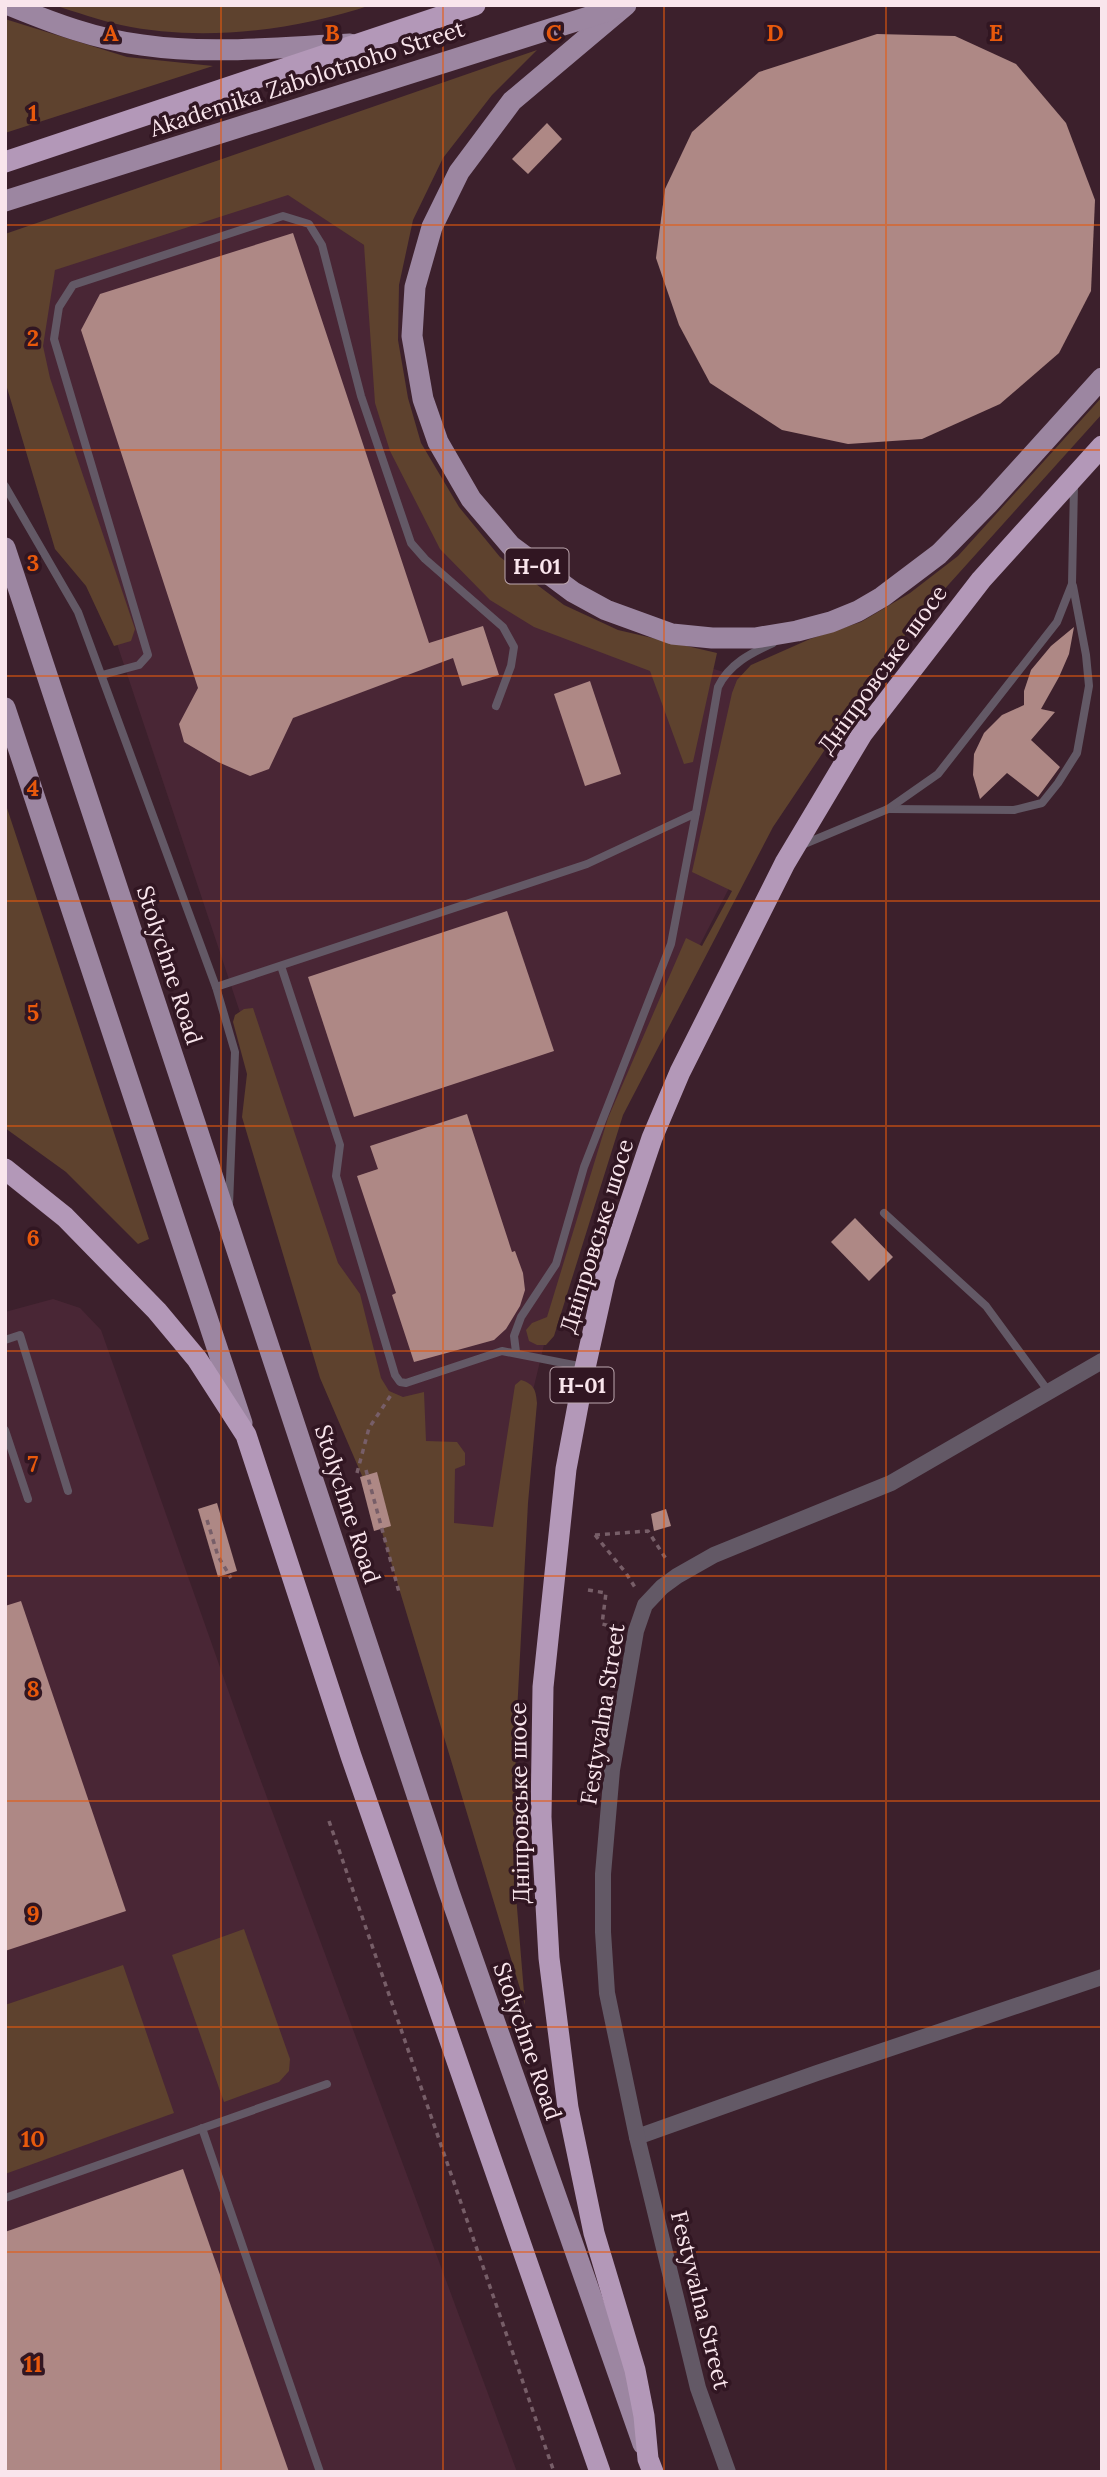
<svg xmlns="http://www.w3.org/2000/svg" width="1107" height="2477" viewBox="0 0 1107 2477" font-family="Lora,serif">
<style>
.built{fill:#492635}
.grass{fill:#5e422e}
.building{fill:#ae8885}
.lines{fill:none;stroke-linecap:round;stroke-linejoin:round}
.path{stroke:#775e68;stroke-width:3.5;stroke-dasharray:5 5;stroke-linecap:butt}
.lane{stroke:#635966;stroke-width:8}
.street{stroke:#635966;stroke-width:16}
.primary{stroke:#9c86a1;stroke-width:21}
.highway{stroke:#b398b8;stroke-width:21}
.grid{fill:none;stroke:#e8590c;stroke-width:2;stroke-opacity:0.55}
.labels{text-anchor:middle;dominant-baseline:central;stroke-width:7;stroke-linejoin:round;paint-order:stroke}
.shield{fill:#311622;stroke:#bda7af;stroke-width:2}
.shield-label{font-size:21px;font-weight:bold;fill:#f9e5ec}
.street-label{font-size:23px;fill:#f9e5ec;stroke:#311622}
.grid-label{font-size:23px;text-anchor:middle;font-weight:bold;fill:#e8590c;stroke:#311622;stroke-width:7;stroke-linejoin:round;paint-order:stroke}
</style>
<rect width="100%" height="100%" fill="#3c202c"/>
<g class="built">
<polygon points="288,194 364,245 395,421 446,536 578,630 825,701 668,1007 614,1127 548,1328 498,1536 395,1543 332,1288 94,575 35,350 55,269"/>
<polygon points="53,1299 80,1308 101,1330 245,1738 517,2472 5,2472 5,1312"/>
</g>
<g class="grass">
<path d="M54,5H371C294,31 201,42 121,25C98,20 76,12 54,5Z"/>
<polygon points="5,19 127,57 213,66 5,133"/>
<polygon points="537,50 492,95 443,158 413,220 399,285 398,340 408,398 421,443 459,507 500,557 564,605 618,630 717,653 693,762 684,764 650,671 534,627 490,600 440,549 390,451 375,403 364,245 288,195 55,270 43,346 50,378 135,629 131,641 114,646 86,586 55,549 5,381 5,234"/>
<polygon points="1102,397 1102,414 932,603 887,657 773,827 623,1115 554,1336 546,1345 537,1345 529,1341 526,1330 532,1323 547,1317 608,1118 686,938 702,946 732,891 692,872 732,693 737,680 751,665 810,639 861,622 910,593 958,556"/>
<polygon points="5,802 149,1239 138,1244 66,1172 5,1128"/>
<path d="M253,1008L338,1263L360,1294L381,1378L389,1391L403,1397L424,1392L426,1441L457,1442L465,1453V1465L455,1469L454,1523L493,1527L515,1385L521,1380C534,1384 536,1390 537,1403L528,1503L516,1732L514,1871L525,2005L372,1499L320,1378L242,1117L247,1074L233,1022L235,1015L244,1009Z"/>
<polygon points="244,1929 290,2059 289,2071 279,2082 224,2102 172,1955"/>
<polygon points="123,1965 174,2113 5,2174 5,2005"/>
</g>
<g class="building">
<polygon points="877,34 955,36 1016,64 1066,123 1095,200 1091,291 1059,353 1000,404 922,439 848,444 782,430 710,383 679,325 656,258 665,189 692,132 759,72"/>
<polygon points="547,123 562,139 528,174 512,159"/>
<polygon points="293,233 429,643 483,626 499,675 462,686 453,658 293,718 269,769 250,776 218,762 184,742 179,724 198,688 81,330 100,294"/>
<polygon points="1074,627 1069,654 1059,677 1041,709 1055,712 1031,740 1060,767 1038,797 1007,773 980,799 973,775 974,754 984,733 1002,715 1024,705 1024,691 1031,670 1051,646"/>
<polygon points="590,681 621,774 585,786 554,694"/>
<polygon points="507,911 554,1051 354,1117 308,977"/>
<polygon points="467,1114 512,1252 515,1251 523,1273 525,1290 520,1306 506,1329 494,1340 414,1362 392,1295 396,1293 357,1176 378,1169 370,1146"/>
<polygon points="855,1218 893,1257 869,1281 831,1242"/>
<polygon points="377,1472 391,1526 374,1531 360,1477"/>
<polygon points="217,1503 237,1571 218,1577 198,1509"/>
<polygon points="666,1509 671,1526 654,1531 651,1514"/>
<polygon points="21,1601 126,1911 5,1951 5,1606"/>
<polygon points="183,2169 289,2472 5,2472 5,2232"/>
</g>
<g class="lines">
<g class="path">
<polyline points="366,1470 399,1592"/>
<polyline points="357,1473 369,1428 393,1392"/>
<polyline points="207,1520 218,1556 231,1578"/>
<polyline points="595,1535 648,1531 668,1562"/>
<polyline points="595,1535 626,1573 636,1589"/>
<polyline points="588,1590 606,1593 602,1624 620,1628"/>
<polyline points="329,1821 554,2472"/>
</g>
<g class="lane">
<polyline points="5,486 78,612 216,987 235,1052 229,1205"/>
<polyline points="102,675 139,665 148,655 54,339 59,307 73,285 283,216 309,224 322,245 361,396 411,543 425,559 503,627 514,647 511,666 496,706"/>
<polyline points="888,809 1014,810 1042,803 1058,783 1077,753 1089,686 1086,655 1073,586"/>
<polyline points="802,845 888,809 938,774 1057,622 1072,584 1074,485"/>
<polyline points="281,966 340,1145 336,1176 395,1375 400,1382 406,1383 502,1351 584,1367"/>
<path d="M216,987L587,864L696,813L718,687C729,664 751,653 773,643"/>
<polyline points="884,1213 986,1306 1049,1392"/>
<polyline points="5,1340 20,1335 68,1491"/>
<polyline points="516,1352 514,1336 521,1317 556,1264 584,1167 671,944 696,813"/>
<polyline points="5,1430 28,1499"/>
<polyline points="202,2128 320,2472"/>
<polyline points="5,2198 327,2084"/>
</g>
<g class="street">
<polyline points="637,2137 817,2073 1102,1977"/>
<polyline points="728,2472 698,2388 637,2137 607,1993 603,1932 603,1874 612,1770 636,1631 645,1605 662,1587 677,1576 714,1555 891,1483 1102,1361"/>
</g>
<g class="primary">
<path d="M9,5C53,23 95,39 142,45C210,55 281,47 350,44"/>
<polyline points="626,5 512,101 459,172 432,227 415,287 412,336 423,399 438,442 471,499 511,546 573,592 606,610 672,634 712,638 755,638 797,631 831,622 858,611 882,597 939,554 988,504 1102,378"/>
<polyline points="5,201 617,8"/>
<polyline points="5,548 449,1892 643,2444"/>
<polyline points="5,708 242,1423"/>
</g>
<g class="highway">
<polyline points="5,162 475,5"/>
<polyline points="5,1169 65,1217 157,1311 197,1359 246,1435 351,1756 600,2472"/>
<polyline points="653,2472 648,2459 644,2416 635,2370 594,2233 568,2108 549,1958 541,1817 543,1687 566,1469 585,1368 605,1278 652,1138 680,1072 785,863 862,734 981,580 1102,446"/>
</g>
</g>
<path class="grid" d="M221,5V2472M443,5V2472M664,5V2472M886,5V2472M5,225H1102M5,450H1102M5,676H1102M5,901H1102M5,1126H1102M5,1351H1102M5,1576H1102M5,1801H1102M5,2027H1102M5,2252H1102"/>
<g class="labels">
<g class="shield">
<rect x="505.5" y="548.5" width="63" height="35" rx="5"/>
<rect x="550.5" y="1367.5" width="63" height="35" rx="5"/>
</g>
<g class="shield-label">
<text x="537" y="566">Н-01</text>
<text x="582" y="1385">Н-01</text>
</g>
<g class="street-label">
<text transform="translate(307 78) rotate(-18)">Akademika Zabolotnoho Street</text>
<text transform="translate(882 669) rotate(-54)">Дніпровське шосе</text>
<text transform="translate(170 965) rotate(72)">Stolychne Road</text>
<text transform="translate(596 1236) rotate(-73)">Дніпровське шосе</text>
<text transform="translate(348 1504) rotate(72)">Stolychne Road</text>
<text transform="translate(602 1714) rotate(-81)">Festyvalna Street</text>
<text transform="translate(519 1803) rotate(-91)">Дніпровське шосе</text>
<text transform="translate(528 2041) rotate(71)">Stolychne Road</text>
<text transform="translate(701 2300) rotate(76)">Festyvalna Street</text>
</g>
</g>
<g class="grid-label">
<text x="111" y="41">A</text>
<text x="332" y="41">B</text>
<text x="554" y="41">C</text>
<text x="775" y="41">D</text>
<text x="996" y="41">E</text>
<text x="33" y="121">1</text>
<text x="33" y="346">2</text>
<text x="33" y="571">3</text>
<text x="33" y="796">4</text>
<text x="33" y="1021">5</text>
<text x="33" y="1246">6</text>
<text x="33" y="1472">7</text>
<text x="33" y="1697">8</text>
<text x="33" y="1922">9</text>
<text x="33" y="2147">10</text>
<text x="33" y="2372">11</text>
</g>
<rect width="1107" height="2477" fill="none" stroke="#f9e5ec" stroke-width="14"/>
</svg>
